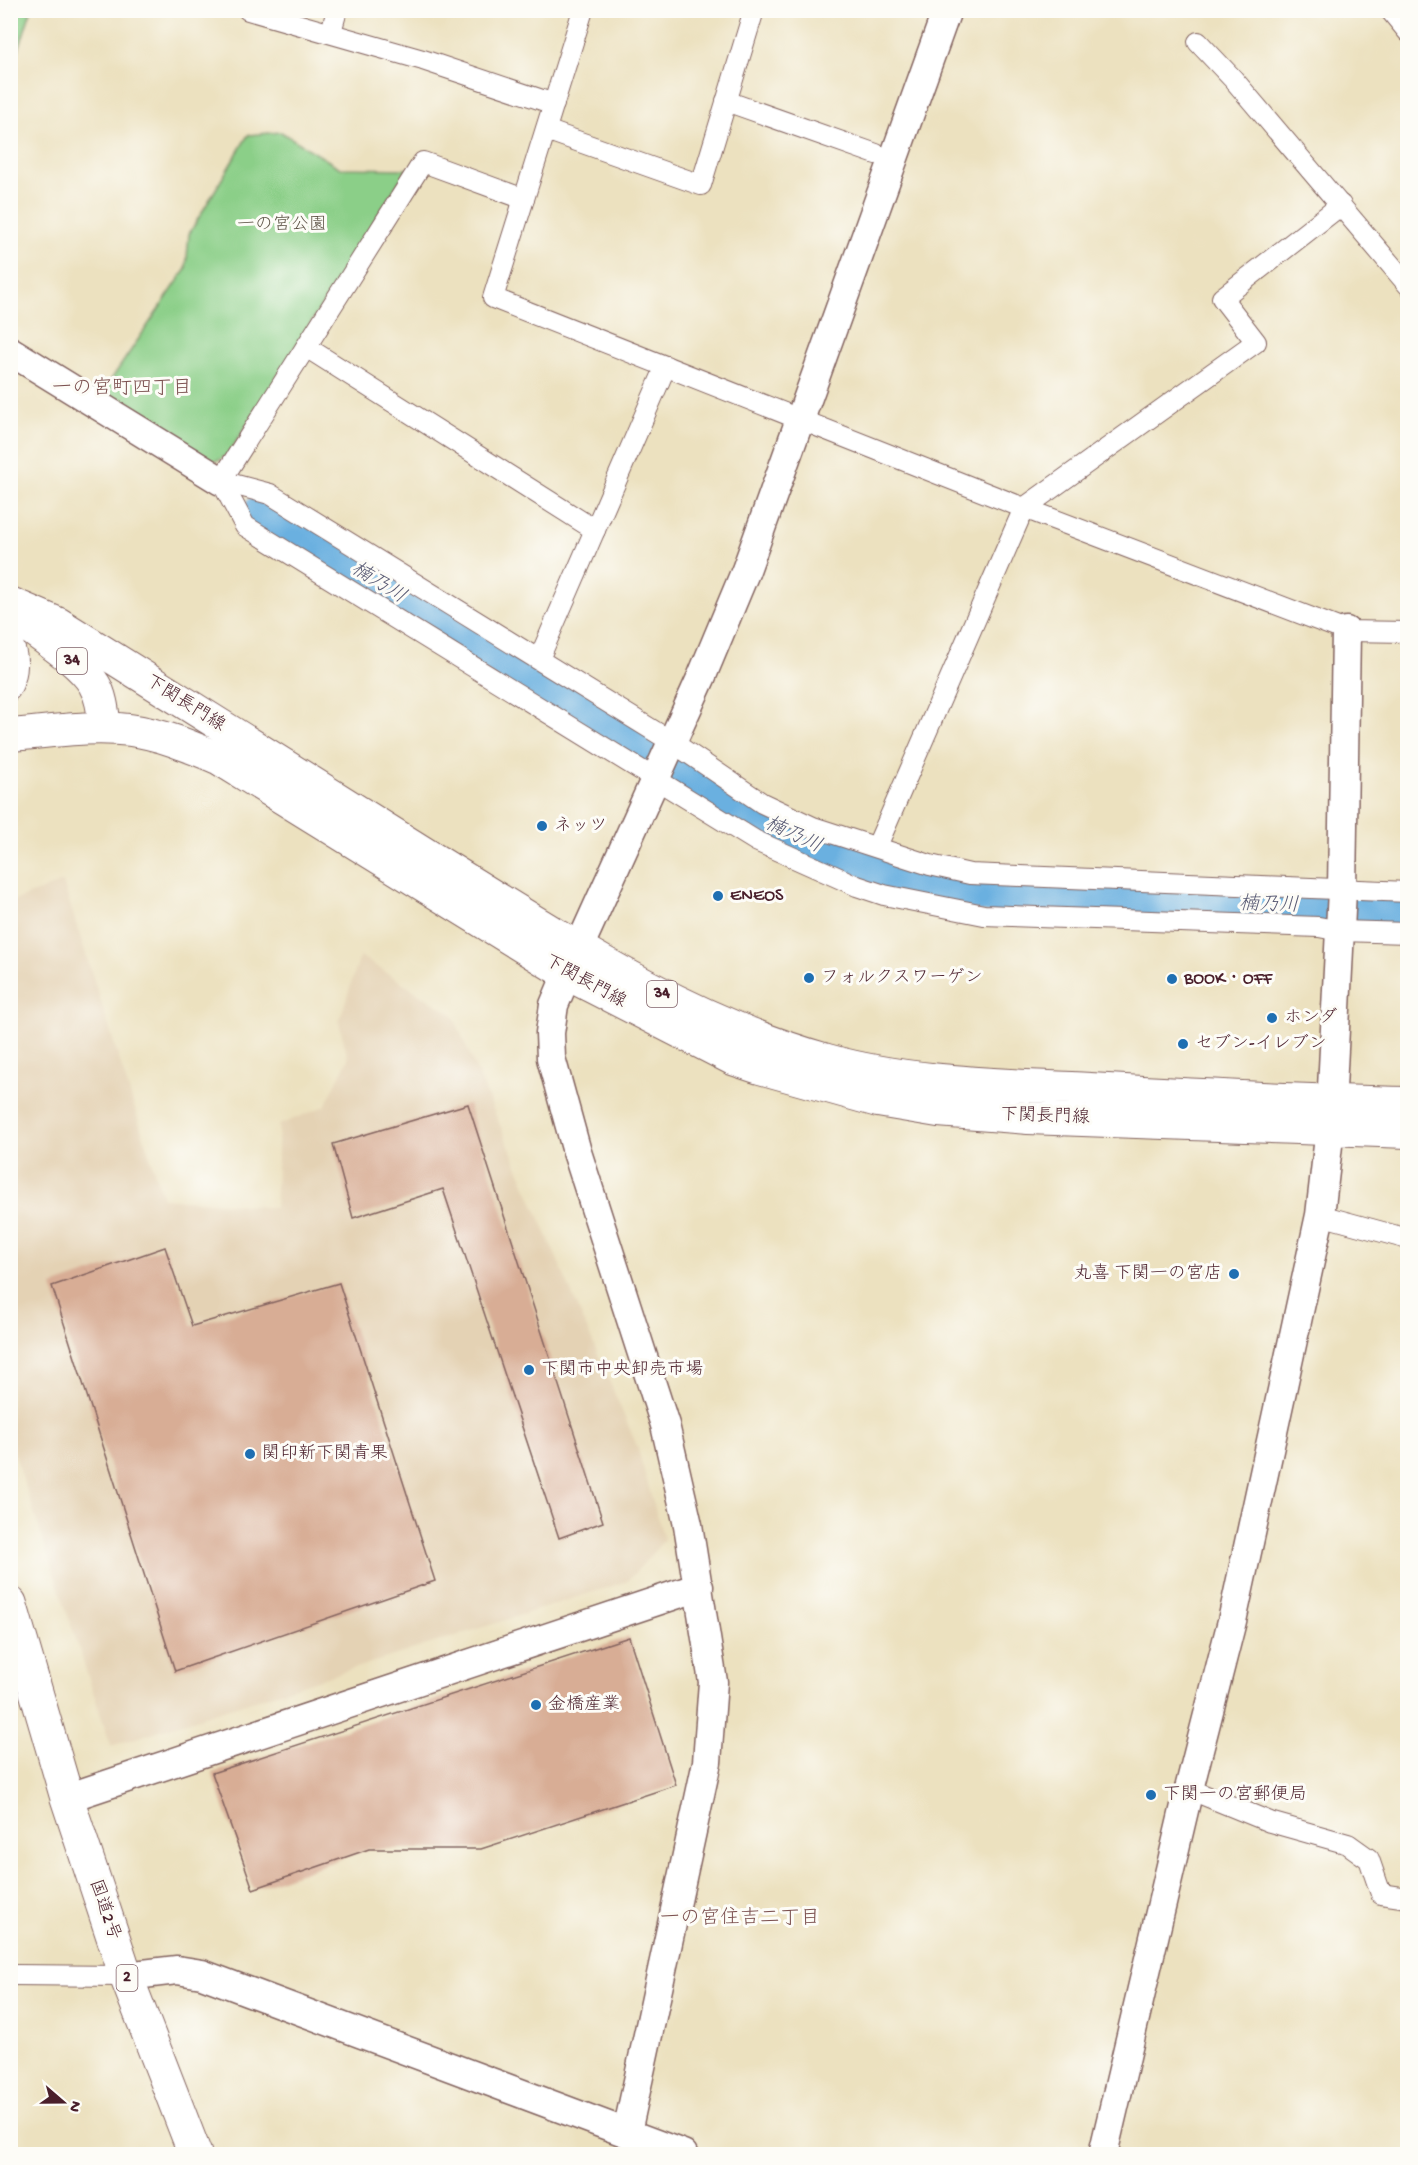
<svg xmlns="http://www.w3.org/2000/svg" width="1418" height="2165" viewBox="0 0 1418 2165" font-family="'Gochi Hand','Klee One',sans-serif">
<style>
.built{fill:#e4d2b4}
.green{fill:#8bcf88;stroke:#6a775a;stroke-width:1.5}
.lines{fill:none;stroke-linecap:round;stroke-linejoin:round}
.river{stroke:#6ab0e0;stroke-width:36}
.building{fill:#d8ad95}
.street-casing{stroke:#83635f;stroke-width:22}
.secondary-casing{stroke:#83635f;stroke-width:31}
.primary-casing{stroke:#83635f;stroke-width:34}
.highway-casing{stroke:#83635f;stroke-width:35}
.street{stroke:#fff;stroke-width:20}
.secondary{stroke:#fff;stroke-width:28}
.primary{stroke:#fff;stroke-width:32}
.highway{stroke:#fff;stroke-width:33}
.poi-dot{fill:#1f6fb2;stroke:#fdfcf7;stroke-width:2}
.labels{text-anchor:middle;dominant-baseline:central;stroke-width:6;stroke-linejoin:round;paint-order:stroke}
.shield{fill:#fdfcf7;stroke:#806168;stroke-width:1.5}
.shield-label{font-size:16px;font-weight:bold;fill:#4a1f2b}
.park-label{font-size:18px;fill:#5e5447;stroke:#fdfcf7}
.street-label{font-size:18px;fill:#4a1f2b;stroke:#fdfcf7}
.poi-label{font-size:18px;fill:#4a1f2b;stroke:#fdfcf7;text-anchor:start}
.neighbourhood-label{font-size:20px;fill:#7c5150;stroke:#fdfcf7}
.water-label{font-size:20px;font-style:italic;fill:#575973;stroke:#fdfcf7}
</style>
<rect width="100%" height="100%" fill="#fdfcf7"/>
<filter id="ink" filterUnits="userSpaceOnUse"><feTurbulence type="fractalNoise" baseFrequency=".0167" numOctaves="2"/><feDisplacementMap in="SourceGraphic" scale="12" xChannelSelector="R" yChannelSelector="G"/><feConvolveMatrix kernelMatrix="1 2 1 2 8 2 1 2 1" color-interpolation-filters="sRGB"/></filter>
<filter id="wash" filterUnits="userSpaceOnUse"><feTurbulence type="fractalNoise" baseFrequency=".008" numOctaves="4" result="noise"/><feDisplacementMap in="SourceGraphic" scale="24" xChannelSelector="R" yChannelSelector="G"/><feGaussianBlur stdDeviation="1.35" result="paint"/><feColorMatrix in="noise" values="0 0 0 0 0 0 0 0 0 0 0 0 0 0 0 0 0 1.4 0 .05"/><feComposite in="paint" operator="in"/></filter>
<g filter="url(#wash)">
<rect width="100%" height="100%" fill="#ece1bf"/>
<polygon class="built" points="63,882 163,1198 275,1208 279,1125 325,1106 348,1059 339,1022 360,956 453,1015 637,1446 664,1540 628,1581 111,1746 11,1443 10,902"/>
<g class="green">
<polygon points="10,11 31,11 15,61 11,59"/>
<polygon points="281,132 340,168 407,169 230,452 220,460 212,461 127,406 118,404 102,393 186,269 189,234 248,135"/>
</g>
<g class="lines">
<polyline class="river" points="261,512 765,824 810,846 888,874 989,895 1408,911"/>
</g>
<g id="blocks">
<g class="building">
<polygon points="468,1104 603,1522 559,1538 443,1189 353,1218 333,1144"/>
<polygon points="165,1247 192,1326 339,1283 435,1581 175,1671 52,1286"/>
<polygon points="629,1637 676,1785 481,1849 369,1849 253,1889 212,1773"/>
</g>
</g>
</g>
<g filter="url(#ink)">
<use href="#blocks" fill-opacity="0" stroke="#83635f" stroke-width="1.5"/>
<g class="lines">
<defs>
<g id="street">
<polyline points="248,10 423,60 554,104"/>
<polyline points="583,10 493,298 1024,508 1346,631 1408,632"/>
<polyline points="1390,10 1408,32"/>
<polyline points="331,32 337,10"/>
<polyline points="1198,42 1234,80 1408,285"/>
<polyline points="726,101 876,154"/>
<polyline points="546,130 701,185 754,10"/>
<polyline points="306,347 595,530"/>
<polyline points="221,481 245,526 756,841 857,886 884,895 984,915 1319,927 1340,931 1408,933"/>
<polyline points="221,481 270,494 672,742 762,803 813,827 930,865 970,874 1408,892"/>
<polyline points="221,481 423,162 524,199"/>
<path d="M10,638C20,654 19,674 10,690"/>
<polyline points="539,659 666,366"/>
<polyline points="877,846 1024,508 1256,342 1222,298 1341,205"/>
<polyline points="1320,1215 1408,1239"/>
<polyline points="1189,1789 1270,1822 1348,1844 1369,1859 1381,1894 1408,1898"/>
<polyline points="10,1975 126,1976"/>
</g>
<g id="secondary">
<polyline points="10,351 221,481"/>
<polyline points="67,1798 699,1587"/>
<polyline points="126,1976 177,1970 202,1974 683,2154"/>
<polyline points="627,2132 707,1762 713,1682 688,1525 665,1425 577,1152 551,1058 550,1033 554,1005 567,974 701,678 746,570 947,10"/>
<polyline points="1103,2154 1189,1789 1232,1621 1320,1215 1330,1128 1342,890 1346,631"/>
</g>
<g id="primary">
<path d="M10,603L59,624C185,704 312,784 440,863C563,939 686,1020 827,1060C913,1084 1002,1084 1090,1089C1196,1095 1302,1101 1408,1103"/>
<path d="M17,618C38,635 81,661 94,684C102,697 103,713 105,728"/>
<path d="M10,735C50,732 91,725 130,730C161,734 189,746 218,758L567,974L733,1059L760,1068L878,1101L938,1111L1028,1118L1408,1132"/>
</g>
<polyline id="highway" points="10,1603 67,1798 126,1976 195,2154"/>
</defs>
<use href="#street" class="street-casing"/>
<use href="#secondary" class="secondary-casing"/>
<use href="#primary" class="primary-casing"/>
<use href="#highway" class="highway-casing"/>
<use href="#street" class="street"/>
<use href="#secondary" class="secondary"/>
<use href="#primary" class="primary"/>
<use href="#highway" class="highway"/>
</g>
</g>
<g class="poi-dot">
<circle cx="542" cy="826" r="6"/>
<circle cx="718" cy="896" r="6"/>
<circle cx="809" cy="978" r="6"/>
<circle cx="1172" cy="979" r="6"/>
<circle cx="1272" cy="1018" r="6"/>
<circle cx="1183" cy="1044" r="6"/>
<circle cx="1234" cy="1274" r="6"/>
<circle cx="529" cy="1370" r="6"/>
<circle cx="250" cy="1454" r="6"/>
<circle cx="536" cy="1705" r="6"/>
<circle cx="1151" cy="1795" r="6"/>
</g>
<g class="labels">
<g class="shield">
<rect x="57" y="648" width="30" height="26" rx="4.5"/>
<rect x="647" y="981" width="30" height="26" rx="4.5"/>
<rect x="116.5" y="1965" width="21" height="26" rx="4.5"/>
</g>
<g class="shield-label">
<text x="72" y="661">34</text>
<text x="662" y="994">34</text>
<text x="127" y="1978">2</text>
</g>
<g class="park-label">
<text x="282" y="225">一の宮公園</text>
</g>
<g class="street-label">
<text transform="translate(185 704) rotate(32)">下関長門線</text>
<text transform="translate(585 982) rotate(29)">下関長門線</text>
<text transform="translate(1045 1117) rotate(2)">下関長門線</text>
<text transform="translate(104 1910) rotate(71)">国道2号</text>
</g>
<g class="poi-label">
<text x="554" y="826">ネッツ</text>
<text x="730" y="896">ENEOS</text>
<text x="821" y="978">フォルクスワーゲン</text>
<text x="1184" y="979">BOOK・OFF</text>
<text x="1284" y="1018">ホンダ</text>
<text x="1195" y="1044">セブン-イレブン</text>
<text x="1222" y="1274" text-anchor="end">丸喜 下関一の宮店</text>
<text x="541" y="1370">下関市中央卸売市場</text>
<text x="262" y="1454">関印新下関青果</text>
<text x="548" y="1705">金橋産業</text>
<text x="1163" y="1795">下関一の宮郵便局</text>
</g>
<g class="neighbourhood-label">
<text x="122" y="389">一の宮町四丁目</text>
<text x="740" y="1919">一の宮住吉二丁目</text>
</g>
<g class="water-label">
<text transform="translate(378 584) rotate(32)">楠乃川</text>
<text transform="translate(793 836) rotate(25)">楠乃川</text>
<text transform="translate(1269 906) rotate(2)">楠乃川</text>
</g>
</g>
<rect width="1418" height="2165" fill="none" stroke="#fdfcf7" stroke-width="36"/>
<g transform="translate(63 2102) rotate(110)" stroke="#fdfcf7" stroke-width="4.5" paint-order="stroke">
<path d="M0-4.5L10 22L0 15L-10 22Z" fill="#4a1f2b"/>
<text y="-9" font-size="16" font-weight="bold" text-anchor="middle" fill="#4a1f2b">N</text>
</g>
</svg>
